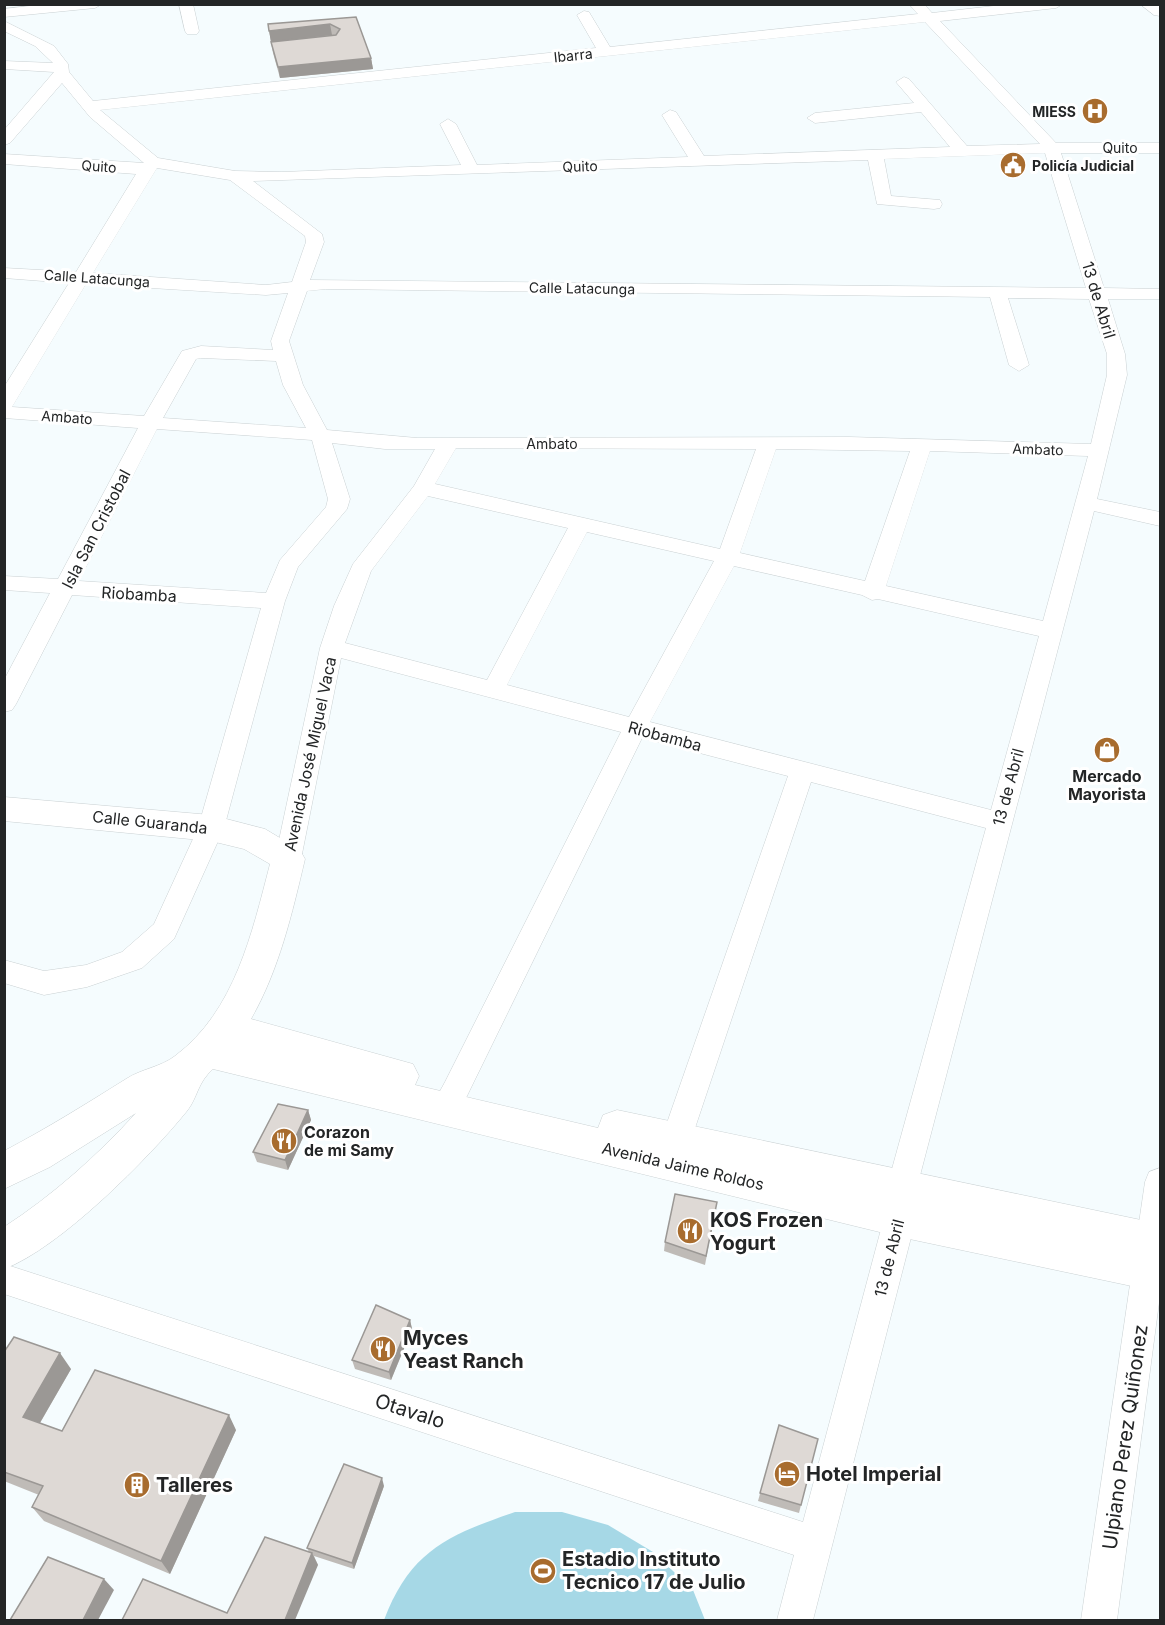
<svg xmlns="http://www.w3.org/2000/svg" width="1165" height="1625" viewBox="0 0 1165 1625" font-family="Inter,sans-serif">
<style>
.green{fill:#a6d8e6}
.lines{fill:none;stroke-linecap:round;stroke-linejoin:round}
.street-casing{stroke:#cad1d3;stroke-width:1}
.secondary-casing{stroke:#cad1d3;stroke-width:1}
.primary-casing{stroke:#cad1d3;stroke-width:1}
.street{fill:#fff;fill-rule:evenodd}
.secondary{fill:#fff;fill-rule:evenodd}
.primary{fill:#fff;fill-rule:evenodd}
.wall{fill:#bfbbb7}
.shaded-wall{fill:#9b9895}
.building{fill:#ded9d5;stroke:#9b9895;stroke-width:1.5}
.labels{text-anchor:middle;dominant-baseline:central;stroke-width:6;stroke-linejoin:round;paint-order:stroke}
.far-street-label{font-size:14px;fill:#232526;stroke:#fff}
.far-poi-label{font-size:14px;font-weight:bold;fill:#232526;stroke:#fff;text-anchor:end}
.street-label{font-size:16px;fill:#232526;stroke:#fff}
.poi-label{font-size:16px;font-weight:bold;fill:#232526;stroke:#fff}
.near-poi-label{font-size:20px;font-weight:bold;fill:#232526;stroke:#fff;text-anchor:start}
.near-street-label{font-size:20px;fill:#232526;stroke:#fff}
</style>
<rect width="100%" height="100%" fill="#f5fcfe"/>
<path class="green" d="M515,1512H562L608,1525L653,1552L693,1590L705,1620H384C410,1551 448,1535 515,1512Z"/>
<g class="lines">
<defs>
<g id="street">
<polygon points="47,4 102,4 95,8 4,17 4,9"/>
<polygon points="179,4 193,4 199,31 197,34 187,34 185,31"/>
<path d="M909,4H924L932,13L1011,4H1063L1056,8L940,21L1056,143H1160V153H1061L1104,288L1160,289V299H1108L1125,354L1127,375L1097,499L1160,512V526L1094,511L917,1187L916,1218L813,1620H777L794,1555L4,1294V1264L803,1522L884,1218L887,1187L986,828L811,782L691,1140L687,1150L676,1153L665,1150L661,1140L788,776L642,738L465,1100L455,1104L445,1100L440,1091L445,1082L621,732L341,658L301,859L297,866L288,869L279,866L275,859L320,648L334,606L353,564L414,486L435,449H385L332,443L350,499L347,509L298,567L285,601L224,828L174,939L142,968L87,987L44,995L4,983V960L44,971L86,965L122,952L154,924L198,828L261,608L72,595L16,704L12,710L4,712V680L50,593L4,590V576L58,579L138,428L4,418V387L69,283L4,278V268L76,272L136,174L4,164V154L144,163L90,117L62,83L10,143L4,145V130L54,72L4,69V61L53,63L35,46L4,31V21L54,46L68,64L69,72L93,101L596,48L577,15L584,11L589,12L610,47L918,14ZM925,22L1040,144L967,146L909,79L904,77L896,82L914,103L815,113L807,118L815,123L921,112L950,147L704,156L676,112L670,110L662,115L688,157L477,165L456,124L448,119L440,124L461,165L282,172L235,171L158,158L100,110ZM1045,153L1086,288L310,280L324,242L322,234L253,181L868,160L877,204L934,209L940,208L942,204L940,200L891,196L884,159ZM157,168L230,180L305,236L306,242L292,282L266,285L93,273ZM86,284L266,295L288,293L271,341L273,350L201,346L182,351L144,416L12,407ZM326,289L990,297L1009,365L1019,371L1029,365L1008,298L1089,299L1107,354V375L1091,444L849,437L417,438L327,430L303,385L289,341L307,291ZM201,358L276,361L283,385L306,428L163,418L196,359ZM157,429L312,440L328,499L326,507L280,560L266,593L79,581ZM456,448L756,449L720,549L435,484ZM776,449L910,451L865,581L740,553ZM930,451L1088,456L1043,621L886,586ZM428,496L568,528L487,680L345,643L371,571ZM587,532L714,561L629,717L507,685ZM734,566L862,595L872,600L878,599L1039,636L991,810L650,722Z"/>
<polygon points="1160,1168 1160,1295 1117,1620 1081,1620 1145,1182 1149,1172"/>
</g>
<path id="secondary" d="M4,797L211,815L265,829L300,850L305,859C292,914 279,970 251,1019L413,1064L419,1076L415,1085L598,1128L603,1115L617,1110L1160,1224V1292L900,1237L213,1069C197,1083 198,1097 187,1111C149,1158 60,1248 4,1269V1227C52,1196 98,1155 136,1113L50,1167L4,1189V1151C46,1129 86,1104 126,1079C141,1069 161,1067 175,1056C235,1011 252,933 270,864L244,849L211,841L4,821Z"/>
<polygon id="primary" points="1140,4 1160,4 1160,16 1154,15"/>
</defs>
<use href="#street" class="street-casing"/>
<use href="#secondary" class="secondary-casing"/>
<use href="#primary" class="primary-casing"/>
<use href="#street" class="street"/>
<use href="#secondary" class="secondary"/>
<use href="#primary" class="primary"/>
</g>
<g class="wall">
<polygon points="356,17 371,58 373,69 280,78 273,53 271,42 333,35 271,42 268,24"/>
<polygon points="308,1110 311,1120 288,1170 257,1162 253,1152"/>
<polygon points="715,1212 705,1265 664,1251 665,1242"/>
<polygon points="410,1320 412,1329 391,1380 355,1369 352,1360"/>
<polygon points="4,1352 71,1369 40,1423 62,1431 236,1430 170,1574 44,1521 32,1507 39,1495 4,1481"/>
<polygon points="779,1425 801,1505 799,1513 758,1501"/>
<polygon points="384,1486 354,1569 314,1556 318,1565 227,1613 309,1552 307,1548"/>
</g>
<g class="shaded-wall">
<polygon points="330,24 332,35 271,42 269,31"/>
<polygon points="371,58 373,69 280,78 278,67"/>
<polygon points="308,1110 311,1120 288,1170 285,1160"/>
<polygon points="410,1320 412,1329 391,1380 389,1372"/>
<polygon points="60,1353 71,1369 34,1433 23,1417"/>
<polygon points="229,1415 236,1430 170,1574 161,1561"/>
<polygon points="382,1478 384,1486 354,1569 352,1563"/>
<polygon points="312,1553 318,1565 295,1620 285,1620"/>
<polygon points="104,1579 114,1590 98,1620 83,1620"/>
</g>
<g class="building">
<polygon points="356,17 371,58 278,67 271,42 336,35 340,29 330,24 269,31 268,24"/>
<polygon points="278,1104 308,1110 285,1160 253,1152"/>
<polygon points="675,1194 717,1202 706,1256 665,1242"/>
<polygon points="376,1305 410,1320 389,1372 352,1360"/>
<polygon points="14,1337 60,1353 23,1417 62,1431 95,1370 229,1415 161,1561 32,1507 43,1486 4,1472 4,1352"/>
<polygon points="779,1425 818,1439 801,1505 760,1493"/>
<polygon points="344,1464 382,1478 352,1563 307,1548"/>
<polygon points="265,1537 312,1553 285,1620 122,1620 143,1579 227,1613"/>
<polygon points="48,1557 104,1579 83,1620 10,1620"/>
</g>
<defs>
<symbol id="hospital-disc" viewBox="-11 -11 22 22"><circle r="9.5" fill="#a86c2e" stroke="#fff"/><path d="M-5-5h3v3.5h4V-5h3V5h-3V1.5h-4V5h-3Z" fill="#fff"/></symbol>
<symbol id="civic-disc" viewBox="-11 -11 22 22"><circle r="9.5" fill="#a86c2e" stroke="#fff"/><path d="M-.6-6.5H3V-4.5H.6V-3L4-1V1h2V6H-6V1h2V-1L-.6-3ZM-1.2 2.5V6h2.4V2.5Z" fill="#fff"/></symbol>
<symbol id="shop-disc" viewBox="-11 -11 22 22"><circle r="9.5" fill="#a86c2e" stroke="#fff"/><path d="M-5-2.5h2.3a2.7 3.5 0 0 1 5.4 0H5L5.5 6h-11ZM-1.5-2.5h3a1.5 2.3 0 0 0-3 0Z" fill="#fff"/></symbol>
<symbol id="restaurant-disc" viewBox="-11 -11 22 22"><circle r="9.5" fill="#a86c2e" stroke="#fff"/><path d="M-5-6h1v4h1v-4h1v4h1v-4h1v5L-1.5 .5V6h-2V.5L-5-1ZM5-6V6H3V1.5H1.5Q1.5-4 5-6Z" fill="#fff"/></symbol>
<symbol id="hotel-disc" viewBox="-11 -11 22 22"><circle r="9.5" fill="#a86c2e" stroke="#fff"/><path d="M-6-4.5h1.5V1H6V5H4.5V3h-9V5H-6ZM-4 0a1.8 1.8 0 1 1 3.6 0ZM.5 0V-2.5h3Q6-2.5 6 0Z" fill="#fff"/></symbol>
<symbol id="building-disc" viewBox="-11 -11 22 22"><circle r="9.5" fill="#a86c2e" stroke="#fff"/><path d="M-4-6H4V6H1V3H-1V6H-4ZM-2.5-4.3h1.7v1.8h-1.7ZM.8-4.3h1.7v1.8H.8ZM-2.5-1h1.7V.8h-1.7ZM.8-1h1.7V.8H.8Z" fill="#fff"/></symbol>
<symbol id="stadium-disc" viewBox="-11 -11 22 22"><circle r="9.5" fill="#a86c2e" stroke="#fff"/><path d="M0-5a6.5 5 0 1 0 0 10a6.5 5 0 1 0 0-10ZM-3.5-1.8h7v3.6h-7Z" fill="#fff"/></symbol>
</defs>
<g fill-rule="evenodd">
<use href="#hospital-disc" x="1080" y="96" width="30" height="30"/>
<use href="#civic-disc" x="998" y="150" width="30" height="30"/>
<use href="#shop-disc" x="1092" y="735" width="30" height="30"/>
<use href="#restaurant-disc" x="269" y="1126" width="30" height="30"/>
<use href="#restaurant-disc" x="675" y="1216" width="30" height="30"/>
<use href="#restaurant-disc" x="368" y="1334" width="30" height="30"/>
<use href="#hotel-disc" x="772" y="1459" width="30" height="30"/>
<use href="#building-disc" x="122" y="1470" width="30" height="30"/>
<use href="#stadium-disc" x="528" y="1556" width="30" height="30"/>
</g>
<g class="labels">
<g class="far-street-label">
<text transform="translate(573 55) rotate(-6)">Ibarra</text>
<text x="1120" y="147">Quito</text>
<text transform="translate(99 166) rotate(4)">Quito</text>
<text transform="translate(580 166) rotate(-2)">Quito</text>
<text transform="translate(97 278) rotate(4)">Calle Latacunga</text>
<text transform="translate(582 288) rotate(1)">Calle Latacunga</text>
<text transform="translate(67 417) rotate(4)">Ambato</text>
<text x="552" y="443">Ambato</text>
<text transform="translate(1038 449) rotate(2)">Ambato</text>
</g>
<g class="far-poi-label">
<text x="1076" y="111">MIESS</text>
<text x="1032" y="165" text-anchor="start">Policía Judicial</text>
</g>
<g class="street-label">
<text transform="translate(1099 300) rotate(73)">13 de Abril</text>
<text transform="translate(96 529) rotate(-63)">Isla San Cristobal</text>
<text transform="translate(139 594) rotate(3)">Riobamba</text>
<text transform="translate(665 736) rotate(15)">Riobamba</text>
<text transform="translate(310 754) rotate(-78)">Avenida José Miguel Vaca</text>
<text transform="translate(1008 787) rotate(-75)">13 de Abril</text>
<text transform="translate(150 822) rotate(6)">Calle Guaranda</text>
<text transform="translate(683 1166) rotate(13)">Avenida Jaime Roldos</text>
<text transform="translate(889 1258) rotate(-76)">13 de Abril</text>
</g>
<g class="poi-label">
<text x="1107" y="776">Mercado<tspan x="1107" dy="18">Mayorista</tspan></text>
<text x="304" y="1132" text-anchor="start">Corazon<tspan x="304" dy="18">de mi Samy</tspan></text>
</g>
<g class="near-poi-label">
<text x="710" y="1220">KOS Frozen<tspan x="710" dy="23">Yogurt</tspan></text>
<text x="403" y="1338">Myces<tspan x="403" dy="23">Yeast Ranch</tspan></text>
<text x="806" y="1474">Hotel Imperial</text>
<text x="156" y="1485">Talleres</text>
<text x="562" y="1559">Estadio Instituto<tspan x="562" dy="23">Tecnico 17 de Julio</tspan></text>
</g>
<g class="near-street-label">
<text transform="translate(410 1411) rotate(18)">Otavalo</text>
<text transform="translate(1125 1437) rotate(-82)">Ulpiano Perez Quiñonez</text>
</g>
</g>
<rect width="1165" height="1625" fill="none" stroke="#232526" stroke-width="12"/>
</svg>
